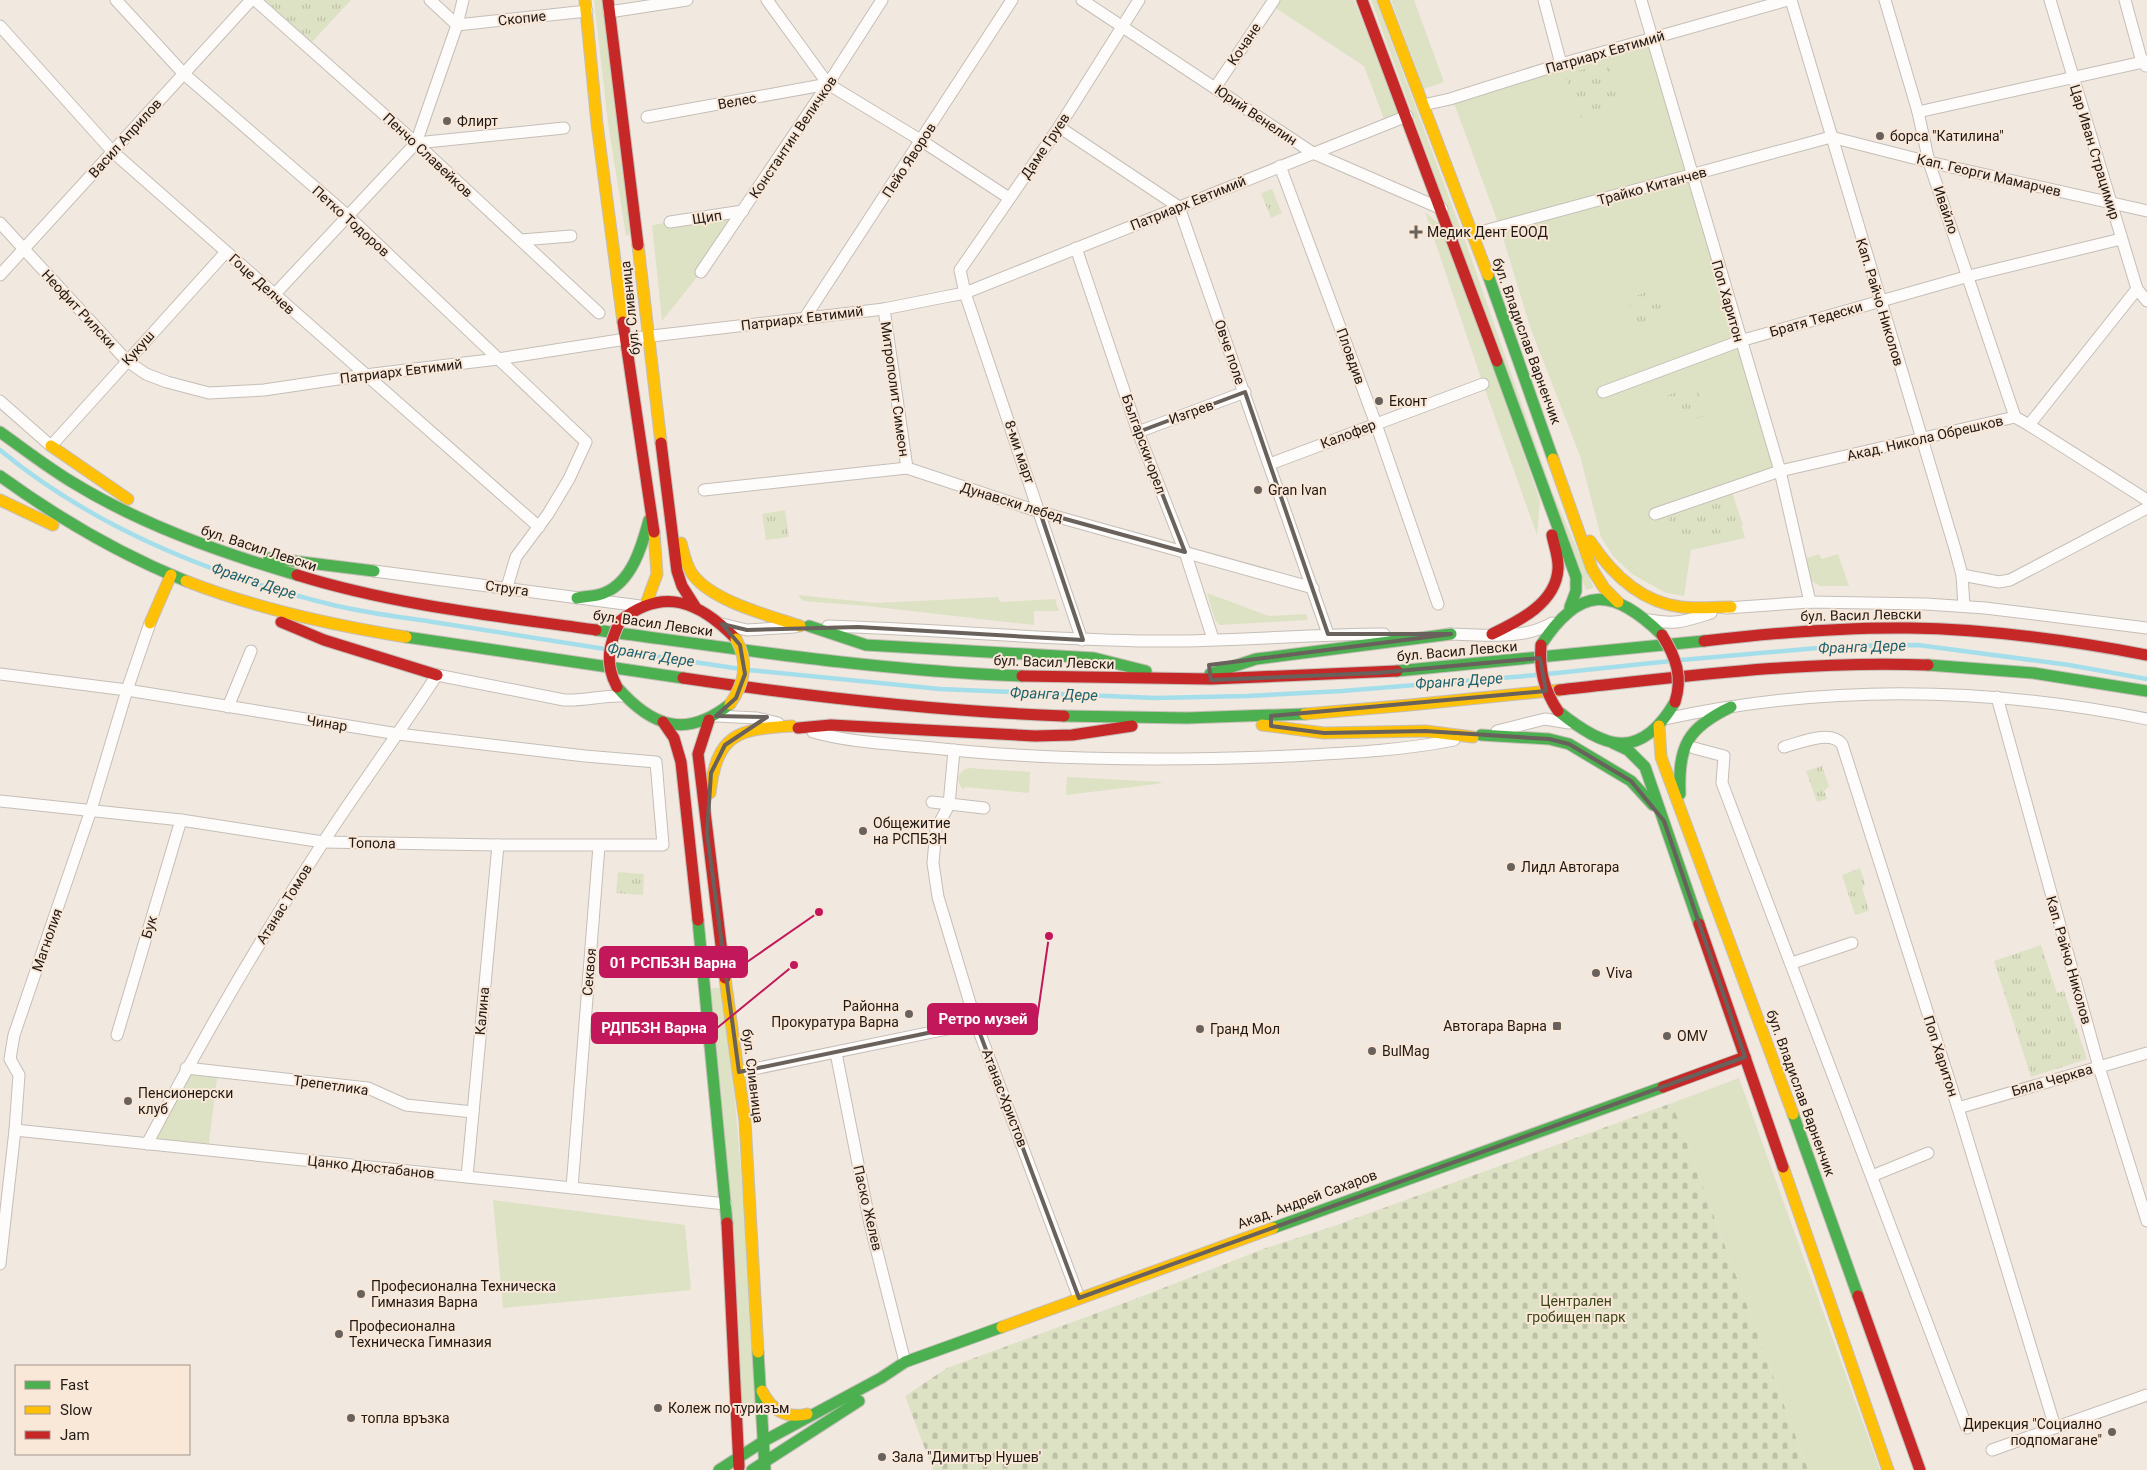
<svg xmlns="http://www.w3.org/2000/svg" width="2147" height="1470" viewBox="0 0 2147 1470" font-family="Roboto,sans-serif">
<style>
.grass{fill:#dee2c4}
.cemetery{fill:url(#cemetery-stones)}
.park{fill:url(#park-tufts)}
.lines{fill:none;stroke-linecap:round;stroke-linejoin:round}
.stream{stroke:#a3deea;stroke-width:4.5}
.street-casing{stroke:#c5beb7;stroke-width:13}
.fast-casing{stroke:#c5beb7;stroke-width:13}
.slow-casing{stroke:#c5beb7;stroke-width:13}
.jam-casing{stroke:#c5beb7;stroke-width:13}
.street{stroke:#fdfcfa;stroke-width:11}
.fast{stroke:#4caf50;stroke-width:11}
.slow{stroke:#ffc107;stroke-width:11}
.jam{stroke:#c62828;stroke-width:11}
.slow-bridge-casing{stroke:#c5beb7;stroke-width:13;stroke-linecap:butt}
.jam-bridge-casing{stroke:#c5beb7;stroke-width:13;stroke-linecap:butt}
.slow-bridge{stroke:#ffc107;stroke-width:11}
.jam-bridge{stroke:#c62828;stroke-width:11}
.marked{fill:none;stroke:#69615b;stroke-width:4;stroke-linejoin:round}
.poi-dot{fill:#69615b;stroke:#f9e7d8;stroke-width:2}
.labels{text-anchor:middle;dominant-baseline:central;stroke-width:4;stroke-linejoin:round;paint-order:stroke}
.street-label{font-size:14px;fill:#201914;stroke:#f9e7d8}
.poi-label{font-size:14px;fill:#201914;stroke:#f9e7d8;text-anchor:start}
.park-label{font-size:14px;fill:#3c4818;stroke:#f9e7d8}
.water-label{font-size:15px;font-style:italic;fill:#196270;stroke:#f9e7d8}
.leader{fill:none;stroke:#c2185b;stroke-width:2}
.callout-dot{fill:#c2185b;stroke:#f9e7d8;stroke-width:2}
.callout{fill:#c2185b;stroke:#c2185b;stroke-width:2}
.callout-label{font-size:15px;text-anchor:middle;font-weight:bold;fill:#fff}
</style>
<defs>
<pattern id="cemetery-stones" width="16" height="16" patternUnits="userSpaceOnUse" patternTransform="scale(1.25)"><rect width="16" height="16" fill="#dee2c4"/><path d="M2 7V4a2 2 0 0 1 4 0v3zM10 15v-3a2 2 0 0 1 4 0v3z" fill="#bec1a8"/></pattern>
<pattern id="park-tufts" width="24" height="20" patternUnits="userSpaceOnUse" patternTransform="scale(1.25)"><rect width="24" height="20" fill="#dee2c4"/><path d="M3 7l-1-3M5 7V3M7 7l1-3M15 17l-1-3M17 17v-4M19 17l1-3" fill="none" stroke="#bec1a8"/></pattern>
</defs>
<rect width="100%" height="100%" fill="#f1e8e0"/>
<g class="grass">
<polygon points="594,0 609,0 630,234 626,236 608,123"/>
<polygon points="1274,0 1354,0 1400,114 1384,119 1364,66 1271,5"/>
<polygon points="1371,0 1376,0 1467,246 1552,491 1594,588 1586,590 1549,491"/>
<polygon points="1391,0 1414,0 1444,82 1424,89"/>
<polygon points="1652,39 1780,471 1731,488 1745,538 1691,550 1684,596 1666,593 1632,574 1613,556 1601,537 1580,456 1530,327 1500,228 1455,106 1450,99"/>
<polygon points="743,211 701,272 662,321 652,225"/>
<polygon points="1425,212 1446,230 1540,501 1537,535 1483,384"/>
<polygon points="1819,554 1822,559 1838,554 1849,586 1820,586 1805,577 1801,560"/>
<polygon points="1207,593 1269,616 1306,614 1308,620 1220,625 1215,620"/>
<polygon points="798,595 876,603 998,597 1000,602 1055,599 1059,611 1034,611 1034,625 867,606 803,601"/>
<path d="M969,768L1030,772L1029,793L965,787L964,790C955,782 957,771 969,768Z"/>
<polygon points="1067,777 1163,782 1157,784 1066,795"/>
<polygon points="725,987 762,1409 736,1407 705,989"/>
<polygon points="186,1068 218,1071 208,1150 147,1144"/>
<polygon points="1739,1078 1880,1470 1808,1470 1672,1103"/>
<polygon points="493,1200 685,1225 691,1290 503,1308"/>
</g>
<polygon class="cemetery" points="1672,1103 1808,1470 933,1470 905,1396 947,1368 1135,1299 1266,1248 1334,1226"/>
<g class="park">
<polygon points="265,0 351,0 312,42"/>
<polygon points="1608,62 1622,103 1579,118 1565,75"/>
<polygon points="1272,189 1282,213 1271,218 1261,193"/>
<polygon points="1660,287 1671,315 1638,327 1627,299"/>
<polygon points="1696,386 1707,415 1678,425 1668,395"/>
<polygon points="1733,496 1743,525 1677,547 1668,518"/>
<polygon points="785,510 789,537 766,540 762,514"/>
<polygon points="1822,766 1829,786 1824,791 1827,799 1817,802 1806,771"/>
<polygon points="1860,868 1865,884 1862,888 1869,911 1855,915 1842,875"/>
<polygon points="618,872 644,874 643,895 616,893"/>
<polygon points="2041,945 2057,993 2064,991 2087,1059 2031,1077 1994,961"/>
</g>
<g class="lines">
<g class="stream">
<path d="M0,450C96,529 213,576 333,605C366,613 400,617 433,622C491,631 548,640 605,649"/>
<polyline points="613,650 741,669"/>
<polyline points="1681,660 1841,646 1918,645 2069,665 2147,679"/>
<polyline points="749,670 940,689 1155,698 1247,696 1342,691 1537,675"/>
<polyline points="1547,674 1671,661"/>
</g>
<defs>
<g id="street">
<polyline points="116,0 184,74 348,216 586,442 569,479 548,514 516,557 507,587"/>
<polyline points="255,0 416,143 599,313"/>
<polyline points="430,0 457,25"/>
<polyline points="767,0 828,84 922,141 1009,198"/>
<polyline points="1082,0 1313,153 1442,209"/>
<polyline points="1544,0 1561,64"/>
<polyline points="1641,0 1780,471 1810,602"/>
<polyline points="1791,0 1955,549 1962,575 1964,606"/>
<polyline points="1885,0 1918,112 1929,162 2015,417"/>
<polyline points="2050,0 2137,289 2147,301"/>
<polyline points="2125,0 2142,62 2146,66"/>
<polyline points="609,12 687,0"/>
<polyline points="457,25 587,11"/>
<polyline points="0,26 113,152 539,527"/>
<polyline points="1215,88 1274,0"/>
<polyline points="1423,105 1450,99 1561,64 1788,0"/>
<polyline points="1918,112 2147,61"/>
<polyline points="647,117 828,84"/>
<polyline points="1059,127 1179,207 1328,634"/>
<polyline points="416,143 564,128"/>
<polyline points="1280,166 1376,424 1438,604"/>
<polyline points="670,222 743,211"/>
<polyline points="0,223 127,361 146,374 167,382 209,393 264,390 365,375 498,359 626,339 884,309 944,297 965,293 1407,116"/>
<polyline points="1473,234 1831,137 1929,162 2147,211"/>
<polyline points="521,240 571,236"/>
<polyline points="1076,248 1138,432 1185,552 1213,639"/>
<polyline points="701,272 828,84 882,0"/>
<polyline points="0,275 251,0"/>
<polyline points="274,295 416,143 457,25 463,0"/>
<polyline points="884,309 907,468"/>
<polyline points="804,319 1012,0"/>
<polyline points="1603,392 1740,341 1969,276 2121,239"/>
<polyline points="0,401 51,446 226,252"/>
<polyline points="2029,425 2147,500"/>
<polyline points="1138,432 1245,392"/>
<polyline points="1270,464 1483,384"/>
<polyline points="704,490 907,468 1040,512 1313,588"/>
<polyline points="1655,514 1780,471 2015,417 2029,425 2137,289"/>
<polyline points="374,571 640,606"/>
<polyline points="1962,575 1999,582 2010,580 2147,508"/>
<polyline points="1726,608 1810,602 1926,604 1985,608 2147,628"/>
<path d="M1649,620C1676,625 1685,621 1711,613"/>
<polyline points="722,624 747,630 795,627"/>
<path d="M828,626C937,629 1045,640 1153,641C1230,642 1307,634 1384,634"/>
<path d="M1448,634C1481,634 1522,641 1552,623"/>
<polyline points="1082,640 965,293 960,270 1059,127 1139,0"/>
<polyline points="0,674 127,690 398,734 585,756 656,762 663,845 498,845 323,842 181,820 0,801"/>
<polyline points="1997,697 2099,1067 2147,1221"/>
<polyline points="228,707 251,651"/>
<polyline points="716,716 757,718 778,723"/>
<path d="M1665,719C1825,684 1988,687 2147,719"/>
<polyline points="1497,731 1545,719 1569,723"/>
<path d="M813,732C852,743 894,744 933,748C1051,761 1170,761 1289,756C1345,753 1399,751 1454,740"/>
<path d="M1784,747C1800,743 1830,729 1842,744L1958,1108L2055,1427"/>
<polyline points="1694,748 1724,756 1722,783 1967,1428"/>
<polyline points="954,750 949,805 936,829 933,863 938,897 976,1023 1079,1298"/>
<polyline points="932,802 984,808"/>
<polyline points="1792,963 1852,943"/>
<polyline points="117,1035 181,820"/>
<polyline points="836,1053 870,1224 905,1362"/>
<polyline points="186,1068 368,1088 406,1105 473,1112"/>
<polyline points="739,1072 976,1023"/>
<polyline points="1958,1108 2147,1053"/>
<polyline points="15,1130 726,1204"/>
<path d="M147,1144C201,1041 259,941 322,844C359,787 400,732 437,675L564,700C585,701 603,695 623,696"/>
<polyline points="1872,1176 1928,1153"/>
<polyline points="467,1177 498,845"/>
<polyline points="572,1188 599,846"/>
<polyline points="0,1264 15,1130 19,1075 10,1059 14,1035 91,810 127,690 150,623"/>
<polyline points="1992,1450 2147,1395"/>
</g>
<g id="fast">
<polyline points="1488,275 1553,459"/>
<polyline points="1497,361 1576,577 1576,591 1570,607"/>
<path d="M0,432C24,449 47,467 72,482C142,525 219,552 297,575"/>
<path d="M0,476C58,518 119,554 186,581"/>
<polyline points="269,558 374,571"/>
<path d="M577,598C586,596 595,597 604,593C632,582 642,546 649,520"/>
<polyline points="809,626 866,645 1094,658 1146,671"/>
<path d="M596,630C738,649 879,671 1022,676"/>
<polyline points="406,637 683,678"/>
<path d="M1541,645C1580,585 1613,587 1662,635"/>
<polyline points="1928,665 2033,673 2147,691"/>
<polyline points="1397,671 1704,641"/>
<polyline points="1210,674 1256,659 1451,634"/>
<path d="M617,687C652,727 686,739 730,704"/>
<path d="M1558,711C1605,749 1640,762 1675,702"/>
<polyline points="1064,716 1187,718 1305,714"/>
<polyline points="1481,735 1549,739 1569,744 1631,781 1653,805"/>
<polyline points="1613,743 1628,750 1645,767 1699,924"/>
<path d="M1680,794C1678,746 1687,728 1731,707"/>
<polyline points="698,920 727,1223"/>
<polyline points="1793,1114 1858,1296"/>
<polyline points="1273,1228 1663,1087"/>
<polyline points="758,1352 765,1470"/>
<polyline points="719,1470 764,1441 881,1378 905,1362 1002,1327"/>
<polyline points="752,1470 859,1401"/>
</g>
<g id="slow">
<polyline points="585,0 597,124 623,322"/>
<polyline points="1383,0 1488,275"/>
<polyline points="638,245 661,443"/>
<polyline points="51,446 128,499"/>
<polyline points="1553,459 1592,569 1604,588 1618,602"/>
<polyline points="0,500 53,525"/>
<path d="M1590,541C1611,573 1641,602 1681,607C1697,609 1714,607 1731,607"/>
<path d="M681,543C684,554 686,566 693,575C714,602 768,615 800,626"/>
<path d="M186,581C257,609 331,625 406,637"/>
<polyline points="646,604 657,574 654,532"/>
<polyline points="150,623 171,575"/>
<polyline points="1305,714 1410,705 1559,690"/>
<polyline points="1262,725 1324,733 1425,731 1473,737"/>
<polyline points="1659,726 1661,757 1793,1114"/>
<path d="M710,793C717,734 737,729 792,726"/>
<polyline points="725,978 745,1121 758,1352"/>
<polyline points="1783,1167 1888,1470"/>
<polyline points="1002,1327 1273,1228"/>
<path d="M762,1391C772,1410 785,1419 807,1414"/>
</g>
<g id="jam">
<polyline points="608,0 638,245"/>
<polyline points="1362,0 1497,361"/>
<polyline points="623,322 654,532"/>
<polyline points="661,443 677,571 682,586 696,608"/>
<path d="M297,575C393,605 497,616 596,630"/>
<path d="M620,621C664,586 700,602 736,639"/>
<polyline points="281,622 324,640 437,675"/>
<path d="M1492,634C1519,621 1556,603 1558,569C1559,558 1554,546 1552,535"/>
<path d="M1704,641C1772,633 1841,627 1909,628C1989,629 2068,640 2147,655"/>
<polyline points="1022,676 1211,679 1397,671"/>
<path d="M683,678C810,697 936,711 1064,716"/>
<path d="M1559,690C1681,677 1805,660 1928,665"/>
<polyline points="709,720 698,754 725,978"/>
<polyline points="663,722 674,738 681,762 698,920"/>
<polyline points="798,728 831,725 1035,736 1072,735 1132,726"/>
<polyline points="1699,924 1783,1167"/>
<polyline points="1663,1087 1745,1057"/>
<polyline points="727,1223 739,1467"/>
<polyline points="1858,1296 1920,1470"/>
</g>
</defs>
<use href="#street" class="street-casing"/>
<use href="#fast" class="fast-casing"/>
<use href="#slow" class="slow-casing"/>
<use href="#jam" class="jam-casing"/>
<use href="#street" class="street"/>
<use href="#fast" class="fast"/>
<use href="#slow" class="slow"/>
<use href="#jam" class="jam"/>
<defs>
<path id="slow-bridge" d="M730,704C745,683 749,662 736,639"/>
<g id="jam-bridge">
<path d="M1662,635C1676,657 1683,677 1675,702"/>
<path d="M1541,645C1539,670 1544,690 1558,711"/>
<path d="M617,687C604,663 609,644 620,621"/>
</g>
</defs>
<use href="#slow-bridge" class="slow-bridge-casing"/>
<use href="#jam-bridge" class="jam-bridge-casing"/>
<use href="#slow-bridge" class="slow-bridge"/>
<use href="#jam-bridge" class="jam-bridge"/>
</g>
<path class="marked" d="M1245,392L1328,634H1451L1209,665L1211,680L1376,673L1540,658L1546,691L1271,716V726L1324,733L1425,731L1549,739L1569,744L1631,781L1664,821L1745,1057L1079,1298L976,1023L739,1072L707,833L711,773L725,745L767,717L716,716L736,698L745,674L740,645L722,624L747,630L858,627L1083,640L1040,512L1185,552L1138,432Z"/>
<g class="poi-dot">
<circle cx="447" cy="121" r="5"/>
<circle cx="1880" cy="136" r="5"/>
<path d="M1413.5 224.5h5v5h5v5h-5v5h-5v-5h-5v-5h5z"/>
<circle cx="1379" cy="401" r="5"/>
<circle cx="1258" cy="490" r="5"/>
<circle cx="863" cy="831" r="5"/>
<circle cx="1511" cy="867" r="5"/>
<circle cx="1596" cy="973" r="5"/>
<circle cx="909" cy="1014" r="5"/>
<rect x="1552" y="1021" width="10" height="10" rx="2.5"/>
<circle cx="1200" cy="1029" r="5"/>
<circle cx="1667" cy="1036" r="5"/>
<circle cx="1372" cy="1051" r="5"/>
<circle cx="128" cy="1101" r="5"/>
<circle cx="361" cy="1294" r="5"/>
<circle cx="339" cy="1334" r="5"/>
<circle cx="658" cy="1408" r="5"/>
<circle cx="351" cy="1418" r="5"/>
<circle cx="2112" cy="1432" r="5"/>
<circle cx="882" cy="1457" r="5"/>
</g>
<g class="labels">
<g class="street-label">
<text transform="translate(522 18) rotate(-6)">Скопие</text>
<text transform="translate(1244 44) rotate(-56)">Кочане</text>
<text transform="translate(1605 52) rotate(-16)">Патриарх Евтимий</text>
<text transform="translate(737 101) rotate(-10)">Велес</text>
<text transform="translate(1256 115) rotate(34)">Юрий Венелин</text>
<text transform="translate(793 137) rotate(-56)">Константин Величков</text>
<text transform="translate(125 138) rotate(-48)">Васил Априлов</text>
<text transform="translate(1045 146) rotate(-56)">Даме Груев</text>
<text transform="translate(2095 152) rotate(73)">Цар Иван Страцимир</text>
<text transform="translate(428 155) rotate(43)">Пенчо Славейков</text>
<text transform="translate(909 160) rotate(-57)">Пейо Яворов</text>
<text transform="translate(1989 175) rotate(13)">Кап. Георги Мамарчев</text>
<text transform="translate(1652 186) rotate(-15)">Трайко Китанчев</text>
<text transform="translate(1188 203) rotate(-22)">Патриарх Евтимий</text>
<text transform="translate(1946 210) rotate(71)">Ивайло</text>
<text transform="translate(707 217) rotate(-9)">Щип</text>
<text transform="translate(351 221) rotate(42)">Петко Тодоров</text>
<text transform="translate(262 284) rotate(42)">Гоце Делчев</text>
<text transform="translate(1728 301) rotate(74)">Поп Харитон</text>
<text transform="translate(1880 302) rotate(73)">Кап. Райчо Николов</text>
<text transform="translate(630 308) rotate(-96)">бул. Сливница</text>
<text transform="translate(79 309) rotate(47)">Неофит Рилски</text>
<text transform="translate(802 318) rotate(-7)">Патриарх Евтимий</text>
<text transform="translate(1816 319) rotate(-16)">Братя Тедески</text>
<text transform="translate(1527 341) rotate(70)">бул. Владислав Варненчик</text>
<text transform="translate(138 348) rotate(-48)">Кукуш</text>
<text transform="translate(1230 352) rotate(71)">Овче поле</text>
<text transform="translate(1351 356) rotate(70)">Пловдив</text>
<text transform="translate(401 371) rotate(-7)">Патриарх Евтимий</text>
<text transform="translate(895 389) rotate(82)">Митрополит Симеон</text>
<text transform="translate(1191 412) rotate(-20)">Изгрев</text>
<text transform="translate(1348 434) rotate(-21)">Калофер</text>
<text transform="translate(1925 438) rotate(-13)">Акад. Никола Обрешков</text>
<text transform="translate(1144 444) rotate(70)">Български орел</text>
<text transform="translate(1020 452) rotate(71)">8-ми март</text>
<text transform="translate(1012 502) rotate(17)">Дунавски лебед</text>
<text transform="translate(259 548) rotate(18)">бул. Васил Левски</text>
<text transform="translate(507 588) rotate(8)">Струга</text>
<text transform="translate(1861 615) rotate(-1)">бул. Васил Левски</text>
<text transform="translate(653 623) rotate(8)">бул. Васил Левски</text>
<text transform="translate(1457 651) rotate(-5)">бул. Васил Левски</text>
<text transform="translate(1054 662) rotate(2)">бул. Васил Левски</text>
<text transform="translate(327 723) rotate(9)">Чинар</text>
<text transform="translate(372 843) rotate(1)">Топола</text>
<text transform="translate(284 904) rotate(-58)">Атанас Томов</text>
<text transform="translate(149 927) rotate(-73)">Бук</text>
<text transform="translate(47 940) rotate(-71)">Магнолия</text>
<text transform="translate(2069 960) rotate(74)">Кап. Райчо Николов</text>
<text transform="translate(589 972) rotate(-85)">Секвоя</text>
<text transform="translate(482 1011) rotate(-85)">Калина</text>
<text transform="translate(1941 1056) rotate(72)">Поп Харитон</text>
<text transform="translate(753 1076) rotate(83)">бул. Сливница</text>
<text transform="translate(2052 1080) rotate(-16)">Бяла Черква</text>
<text transform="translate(331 1085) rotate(8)">Трепетлика</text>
<text transform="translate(1801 1093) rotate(70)">бул. Владислав Варненчик</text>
<text transform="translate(1005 1098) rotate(69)">Атанас Христов</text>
<text transform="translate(371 1167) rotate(6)">Цанко Дюстабанов</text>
<text transform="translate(1307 1199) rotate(-20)">Акад. Андрей Сахаров</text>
<text transform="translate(868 1208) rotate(77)">Паско Желев</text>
</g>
<g class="poi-label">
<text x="457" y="121">Флирт</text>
<text x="1890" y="136">борса "Катилина"</text>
<text x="1427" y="232">Медик Дент ЕООД</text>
<text x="1389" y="401">Еконт</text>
<text x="1268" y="490">Gran Ivan</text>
<text x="873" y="823">Общежитие<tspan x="873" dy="16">на РСПБЗН</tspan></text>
<text x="1521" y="867">Лидл Автогара</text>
<text x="1606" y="973">Viva</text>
<text x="899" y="1006" text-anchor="end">Районна<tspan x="899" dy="16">Прокуратура Варна</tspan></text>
<text x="1547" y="1026" text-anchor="end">Автогара Варна</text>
<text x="1210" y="1029">Гранд Мол</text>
<text x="1677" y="1036">OMV</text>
<text x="1382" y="1051">BulMag</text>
<text x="138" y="1093">Пенсионерски<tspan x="138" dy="16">клуб</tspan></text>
<text x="371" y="1286">Професионална Техническа<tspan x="371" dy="16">Гимназия Варна</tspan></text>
<text x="349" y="1326">Професионална<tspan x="349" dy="16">Техническа Гимназия</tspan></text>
<text x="668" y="1408">Колеж по туризъм</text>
<text x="361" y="1418">топла връзка</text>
<text x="2102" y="1424" text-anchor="end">Дирекция "Социално<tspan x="2102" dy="16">подпомагане"</tspan></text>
<text x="892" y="1457">Зала "Димитър Нушев'</text>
</g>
<g class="park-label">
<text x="1576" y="1301">Централен<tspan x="1576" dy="16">гробищен парк</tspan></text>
</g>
<g class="water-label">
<text transform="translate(254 581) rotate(18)">Франга Дере</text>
<text transform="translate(1862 647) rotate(-2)">Франга Дере</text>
<text transform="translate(651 655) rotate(9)">Франга Дере</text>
<text transform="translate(1459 681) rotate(-4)">Франга Дере</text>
<text transform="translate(1054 694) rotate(2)">Франга Дере</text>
</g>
</g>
<path class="leader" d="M819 912L747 962M1049 936L1037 1019M794 965L717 1028"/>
<g class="callout-dot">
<circle cx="819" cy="912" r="5"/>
<circle cx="1049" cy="936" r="5"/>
<circle cx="794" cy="965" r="5"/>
</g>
<g class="callout">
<rect x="600" y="947" width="147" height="30" rx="5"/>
<rect x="928" y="1004" width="109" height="30" rx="5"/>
<rect x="592" y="1013" width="125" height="30" rx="5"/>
</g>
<g class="callout-label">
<text x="673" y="968">01 РСПБЗН Варна</text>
<text x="983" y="1024">Ретро музей</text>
<text x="654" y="1033">РДПБЗН Варна</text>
</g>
<rect x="15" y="1365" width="175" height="90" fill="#f9e7d8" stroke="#a2958a"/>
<rect x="25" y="1381" width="25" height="8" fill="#4caf50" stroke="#a2958a"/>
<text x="60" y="1390" font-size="15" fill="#201914">Fast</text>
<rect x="25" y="1406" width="25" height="8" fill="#ffc107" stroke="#a2958a"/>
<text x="60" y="1415" font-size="15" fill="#201914">Slow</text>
<rect x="25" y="1431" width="25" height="8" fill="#c62828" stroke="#a2958a"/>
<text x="60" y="1440" font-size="15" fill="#201914">Jam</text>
</svg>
